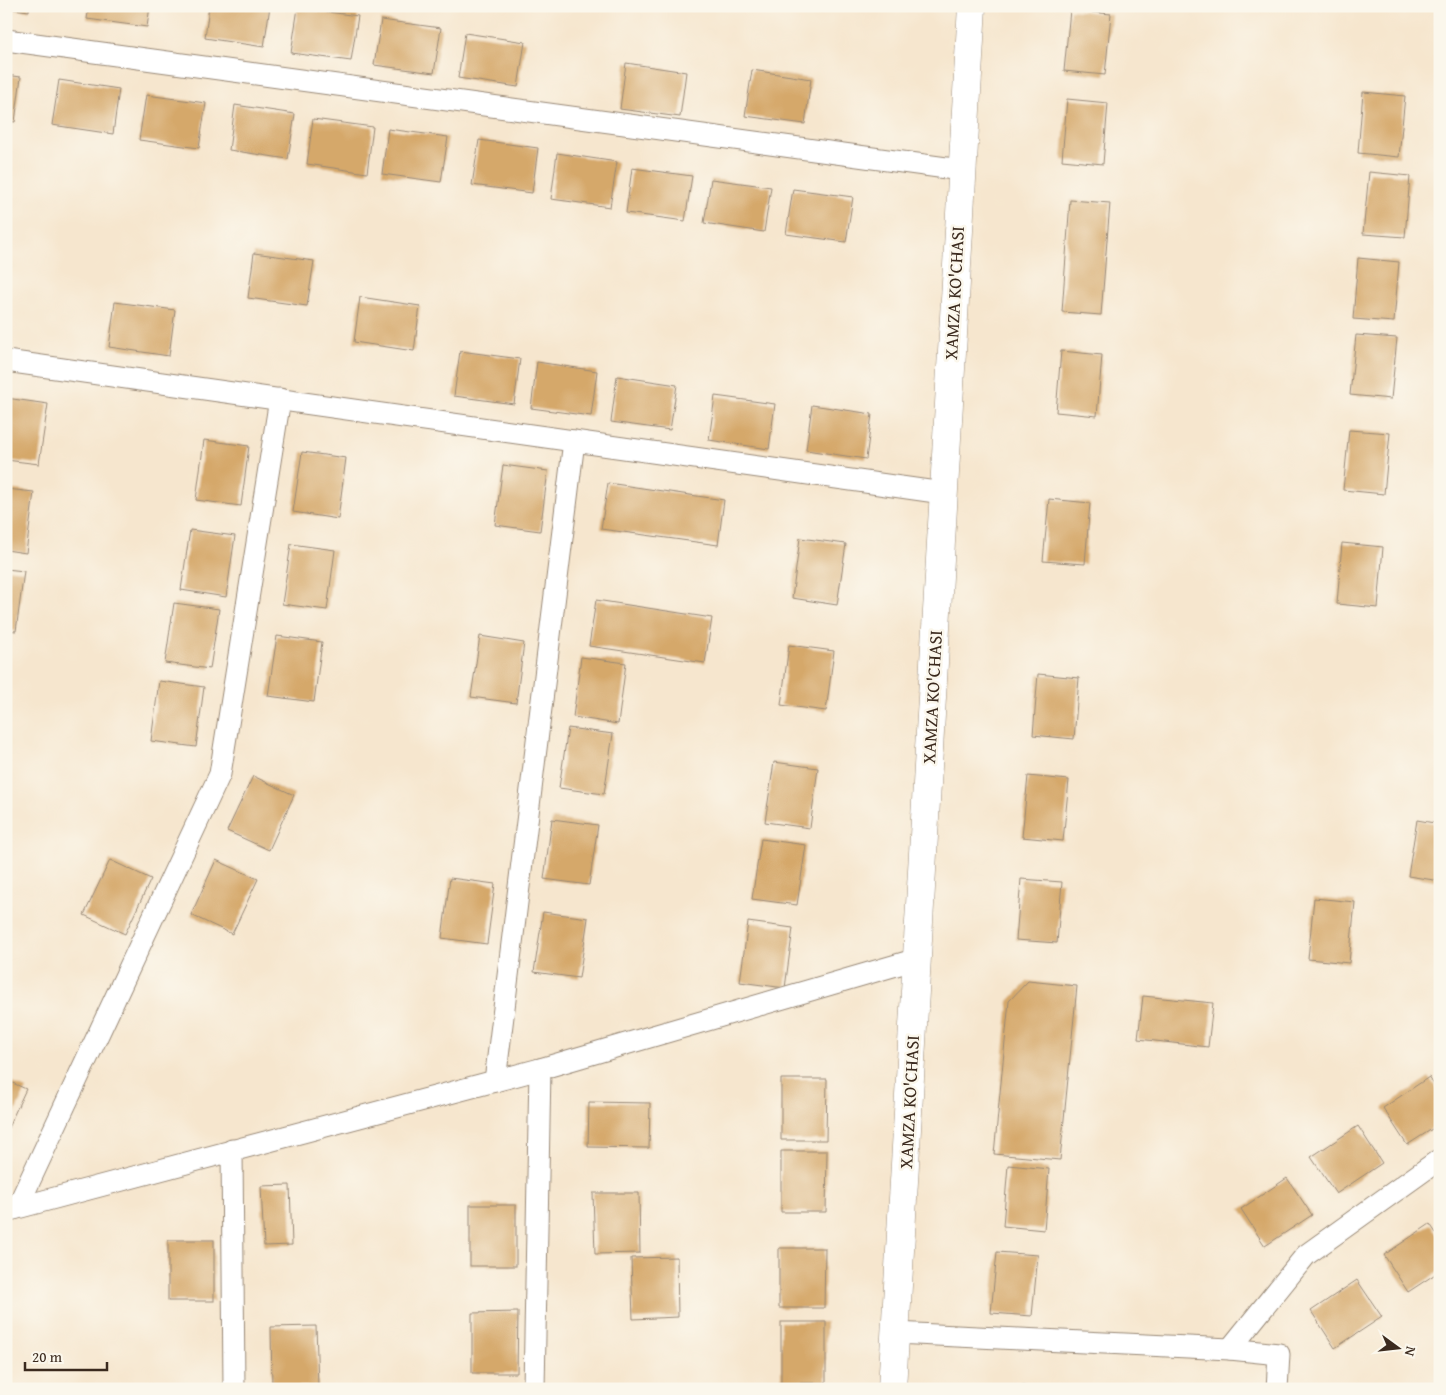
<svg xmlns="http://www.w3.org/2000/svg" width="1446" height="1395" viewBox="0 0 1446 1395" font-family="'Gentium Book Plus',serif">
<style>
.building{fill:#d5a86b}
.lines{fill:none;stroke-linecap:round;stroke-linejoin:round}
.street-casing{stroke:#988876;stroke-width:23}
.secondary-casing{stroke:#988876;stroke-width:29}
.street{stroke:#fff;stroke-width:21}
.secondary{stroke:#fff;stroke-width:28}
.labels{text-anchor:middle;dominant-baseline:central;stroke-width:5;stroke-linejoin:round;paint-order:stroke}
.street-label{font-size:18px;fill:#3b2a1e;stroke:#fbf7ec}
</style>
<rect width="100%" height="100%" fill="#fbf7ec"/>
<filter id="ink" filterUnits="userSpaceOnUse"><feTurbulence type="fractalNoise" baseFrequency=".02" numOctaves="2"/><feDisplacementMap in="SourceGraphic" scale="10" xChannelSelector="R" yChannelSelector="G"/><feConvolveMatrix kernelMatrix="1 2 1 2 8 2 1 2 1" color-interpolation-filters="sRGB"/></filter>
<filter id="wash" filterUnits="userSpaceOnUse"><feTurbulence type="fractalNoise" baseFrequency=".0096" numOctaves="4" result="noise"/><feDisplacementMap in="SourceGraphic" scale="20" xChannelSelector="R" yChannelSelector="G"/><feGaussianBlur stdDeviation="1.12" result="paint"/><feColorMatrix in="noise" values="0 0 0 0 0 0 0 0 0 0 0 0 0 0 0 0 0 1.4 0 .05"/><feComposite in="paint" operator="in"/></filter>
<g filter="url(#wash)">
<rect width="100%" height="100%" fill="#f6e6ce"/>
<g id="blocks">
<g class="building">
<polygon points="6,6 29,6 29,11 6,8"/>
<polygon points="89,6 150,6 147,27 87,19"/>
<polygon points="209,6 270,6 264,47 205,38"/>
<polygon points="298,8 358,16 351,61 291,53"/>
<polygon points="1070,10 1111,14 1105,75 1064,71"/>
<polygon points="381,20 441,28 434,73 374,65"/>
<polygon points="465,33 525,42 518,87 458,78"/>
<polygon points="626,63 686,72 680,117 620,109"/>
<polygon points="752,70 811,79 805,124 745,116"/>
<polygon points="6,75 21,77 15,122 6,121"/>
<polygon points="59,80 119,89 113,134 52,125"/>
<polygon points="1363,92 1405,96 1399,157 1358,153"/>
<polygon points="146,95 206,103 199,148 139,140"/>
<polygon points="1067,99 1108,103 1103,164 1062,160"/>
<polygon points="235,105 295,114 288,159 229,150"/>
<polygon points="313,119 373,127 367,173 307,164"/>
<polygon points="388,129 448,137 441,182 382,174"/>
<polygon points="479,140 538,148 532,193 472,185"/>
<polygon points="557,153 617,162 610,207 551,199"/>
<polygon points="632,168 692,176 685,221 626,213"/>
<polygon points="1369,172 1410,176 1405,237 1363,234"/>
<polygon points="711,179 771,187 764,232 704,223"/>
<polygon points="793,189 853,197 846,242 786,234"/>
<polygon points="1070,200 1110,203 1101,315 1062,312"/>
<polygon points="254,253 314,261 307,306 248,298"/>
<polygon points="1358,258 1399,262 1394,322 1353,319"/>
<polygon points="360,297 420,306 414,351 354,342"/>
<polygon points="115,302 175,310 169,356 109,347"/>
<polygon points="1356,335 1397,338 1391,399 1350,395"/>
<polygon points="460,351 520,359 514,404 454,396"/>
<polygon points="1061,351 1102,355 1097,416 1056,412"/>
<polygon points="537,362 597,371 591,416 531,408"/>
<polygon points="617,376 677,385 670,430 611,422"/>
<polygon points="715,396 775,404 769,449 709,440"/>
<polygon points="6,398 48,404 39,464 6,460"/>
<polygon points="812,405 872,414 866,459 806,450"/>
<polygon points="1349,430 1390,433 1384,494 1343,490"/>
<polygon points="204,440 249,446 241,506 196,500"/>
<polygon points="302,452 346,458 338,519 293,512"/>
<polygon points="503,465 548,471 540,531 495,525"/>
<polygon points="608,483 724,500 718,545 601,529"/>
<polygon points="6,489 34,492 26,553 6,550"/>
<polygon points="1049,499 1090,503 1085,564 1043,561"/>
<polygon points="190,530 235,536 226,597 181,590"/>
<polygon points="800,538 846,544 837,605 792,598"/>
<polygon points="1342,543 1383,547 1378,608 1337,604"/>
<polygon points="291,544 335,550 327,610 282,604"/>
<polygon points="6,569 24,571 16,631 6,630"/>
<polygon points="596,600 712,618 705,663 589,646"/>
<polygon points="174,603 219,609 210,669 165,663"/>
<polygon points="277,636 322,642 314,702 268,696"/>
<polygon points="480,636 524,643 516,703 471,697"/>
<polygon points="789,645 834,651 826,711 781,705"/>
<polygon points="581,657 626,663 618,724 573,717"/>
<polygon points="1038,674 1079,678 1074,739 1033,735"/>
<polygon points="159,681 204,687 196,747 151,741"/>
<polygon points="568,728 613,734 604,794 559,788"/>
<polygon points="774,762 818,768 810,828 765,822"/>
<polygon points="253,776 294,795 269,850 227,831"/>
<polygon points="1028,776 1069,780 1063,841 1022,837"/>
<polygon points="552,819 598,825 589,885 544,879"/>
<polygon points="1417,820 1440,824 1440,881 1408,876"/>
<polygon points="761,839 806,845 797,905 752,899"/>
<polygon points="110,860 151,879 125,934 84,915"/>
<polygon points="216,860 258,879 232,934 191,915"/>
<polygon points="450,878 495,884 487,944 442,938"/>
<polygon points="1021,879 1062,882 1057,943 1016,940"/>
<polygon points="1314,898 1355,902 1349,963 1308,959"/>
<polygon points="543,912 588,918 579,978 534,972"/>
<polygon points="748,922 793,928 785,988 740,982"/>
<polygon points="1028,981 1077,986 1060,1160 994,1154 1009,1001"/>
<polygon points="1143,996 1213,1003 1208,1047 1138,1039"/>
<polygon points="1429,1077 1440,1094 1440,1124 1407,1145 1383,1108"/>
<polygon points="781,1079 827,1079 826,1140 781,1140"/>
<polygon points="6,1080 26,1089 6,1132"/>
<polygon points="589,1102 650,1103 649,1148 588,1147"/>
<polygon points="1358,1126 1382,1163 1336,1194 1311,1157"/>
<polygon points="781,1151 827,1151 826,1212 781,1212"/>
<polygon points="1008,1165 1049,1169 1044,1230 1003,1226"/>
<polygon points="1287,1178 1312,1215 1265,1246 1241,1209"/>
<polygon points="290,1185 292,1245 264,1246 261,1186"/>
<polygon points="593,1193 639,1193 640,1253 595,1254"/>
<rect x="470" y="1205" width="46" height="61"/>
<polygon points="1430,1224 1440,1239 1440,1271 1408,1292 1384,1255"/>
<rect x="168" y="1240" width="46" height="61"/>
<polygon points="779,1248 825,1248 824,1308 779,1308"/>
<polygon points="997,1252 1038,1255 1032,1316 991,1313"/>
<polygon points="677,1257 678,1317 633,1319 631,1258"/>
<polygon points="1357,1280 1382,1317 1335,1348 1311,1311"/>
<polygon points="518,1312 517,1373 472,1373 472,1313"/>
<rect x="781" y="1322" width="45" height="61"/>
<polygon points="316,1326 318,1386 272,1388 271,1327"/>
<polygon points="990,1383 1032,1387 1032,1389 990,1389"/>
</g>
</g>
</g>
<g filter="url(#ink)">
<use href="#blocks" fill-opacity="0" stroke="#988876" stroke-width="1"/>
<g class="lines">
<defs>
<g id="street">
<polyline points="6,40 961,170"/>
<polyline points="6,361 943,493"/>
<polyline points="495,1081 574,441"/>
<polyline points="232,1150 234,1389"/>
<polyline points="17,1208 220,774 280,399"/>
<polyline points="6,1211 540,1069 917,959"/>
<polyline points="895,1333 1230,1349 1306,1255 1440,1159"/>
<polyline points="1230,1349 1279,1354 1277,1389"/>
<polyline points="534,1389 540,1069"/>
</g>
<polyline id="secondary" points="892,1389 972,6"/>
</defs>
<use href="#street" class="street-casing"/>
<use href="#secondary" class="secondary-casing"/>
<use href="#street" class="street"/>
<use href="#secondary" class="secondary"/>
</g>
</g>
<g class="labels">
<g class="street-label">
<text transform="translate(954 293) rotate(-87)">XAMZA KO'CHASI</text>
<text transform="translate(932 697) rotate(-87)">XAMZA KO'CHASI</text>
<text transform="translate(909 1102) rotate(-87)">XAMZA KO'CHASI</text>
</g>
</g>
<rect width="1446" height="1395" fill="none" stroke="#fbf7ec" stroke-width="25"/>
<g transform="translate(1398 1348) rotate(105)" stroke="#fbf7ec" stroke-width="4" paint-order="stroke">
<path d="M0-4L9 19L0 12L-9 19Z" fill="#3b2a1e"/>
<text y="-8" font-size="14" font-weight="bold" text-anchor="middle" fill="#3b2a1e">N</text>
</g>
<path d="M25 1362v8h82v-8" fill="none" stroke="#3b2a1e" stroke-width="2.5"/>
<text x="32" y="1362" font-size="15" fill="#3b2a1e" stroke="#fbf7ec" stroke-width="4" paint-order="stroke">20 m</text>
</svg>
